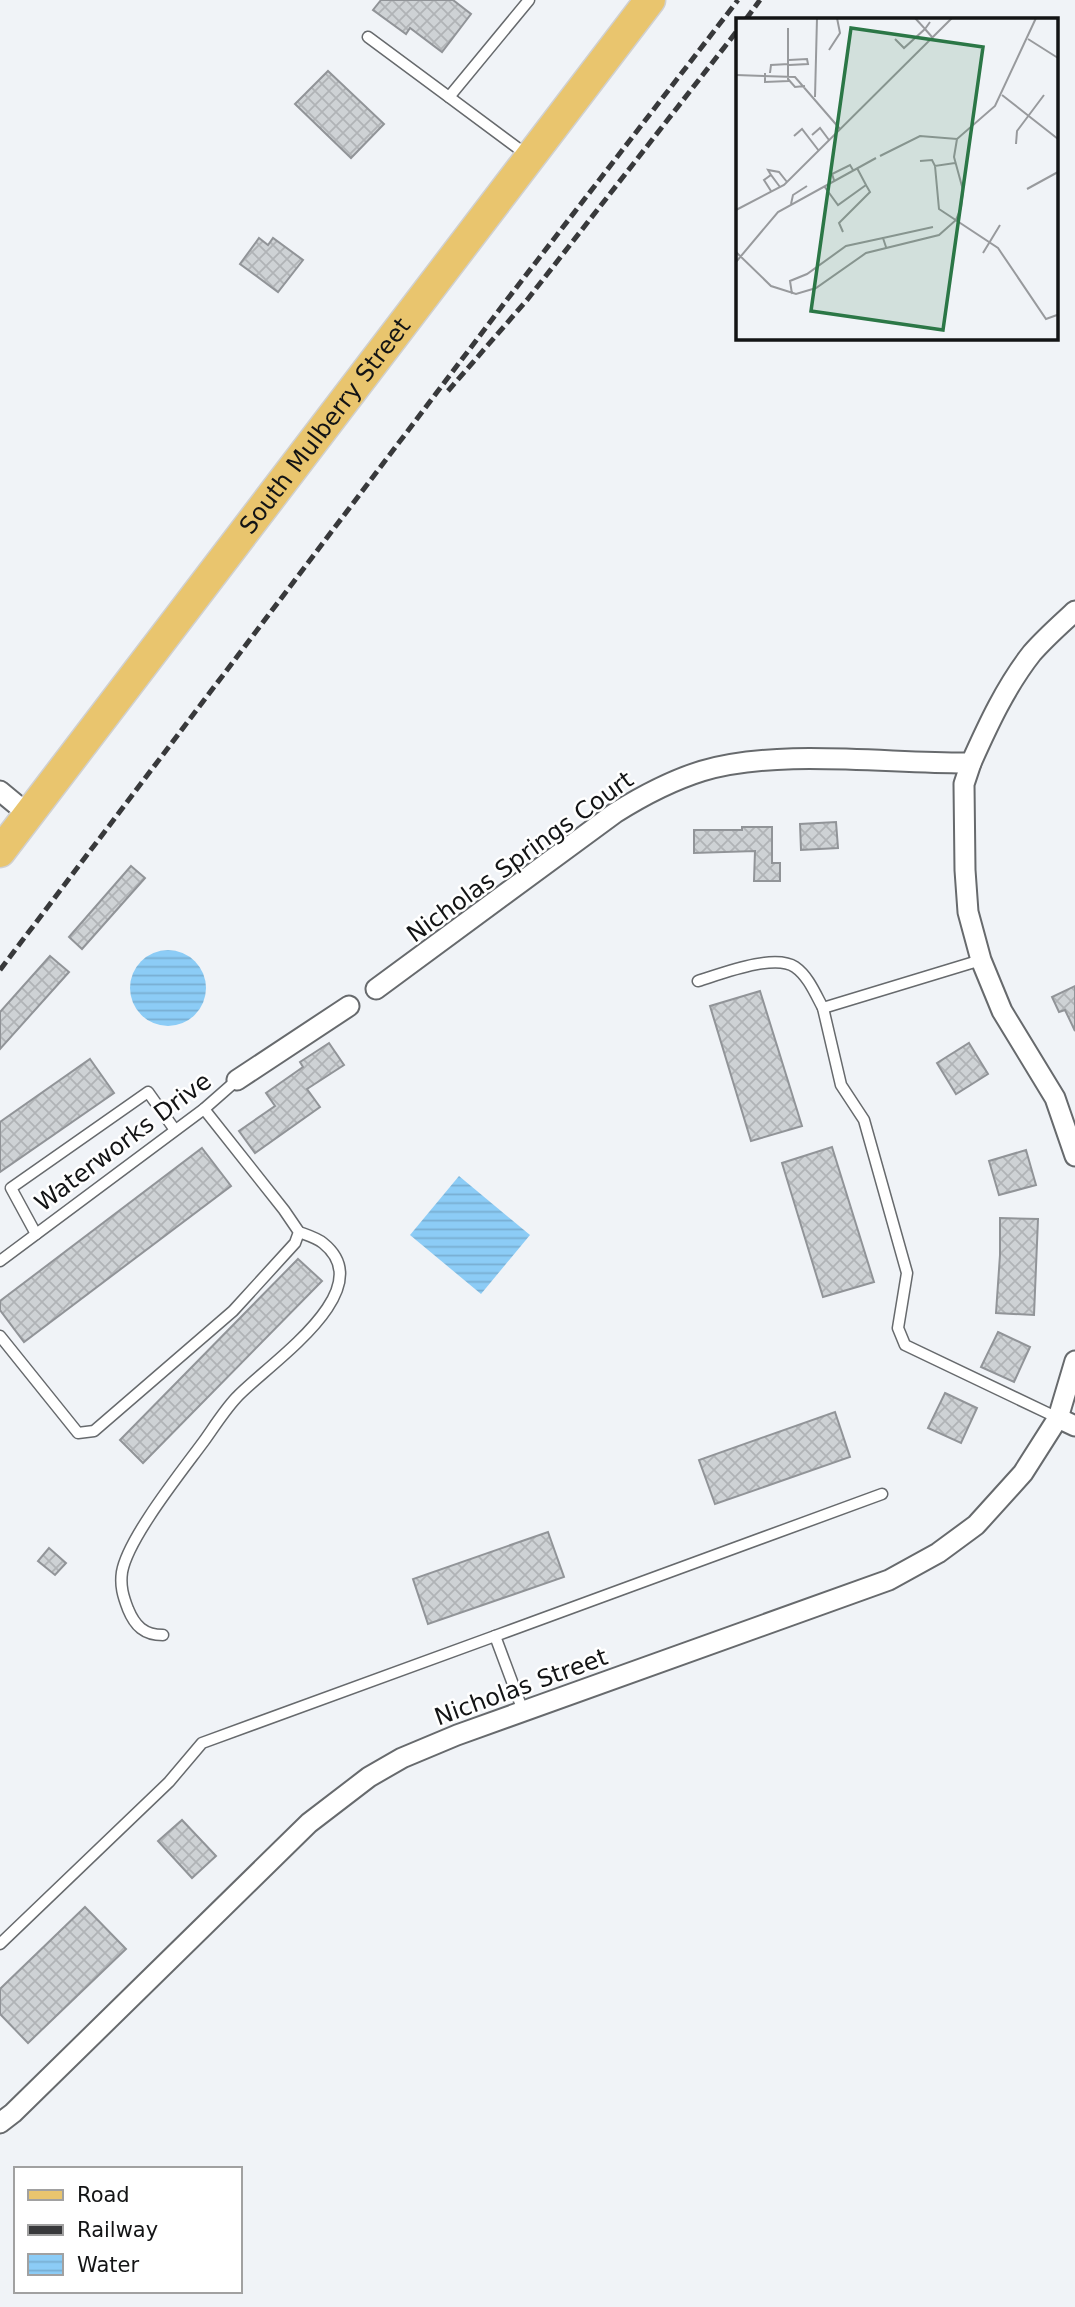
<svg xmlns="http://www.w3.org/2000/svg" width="1075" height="2307" viewBox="0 0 1075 2307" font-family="'DejaVu Sans',sans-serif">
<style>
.water{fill:url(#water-rules)}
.building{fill:url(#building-cross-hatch);stroke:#919498;stroke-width:2}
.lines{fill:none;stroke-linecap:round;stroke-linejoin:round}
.service-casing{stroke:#676a6d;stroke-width:13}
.minor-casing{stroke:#676a6d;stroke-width:23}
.primary-casing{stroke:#d0d0d0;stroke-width:33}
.service{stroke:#fff;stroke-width:10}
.minor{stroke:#fff;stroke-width:19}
.primary{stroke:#e9c56e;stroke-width:30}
.rail{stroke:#38393b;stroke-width:5;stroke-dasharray:10 5;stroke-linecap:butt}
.labels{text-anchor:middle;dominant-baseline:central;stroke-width:5;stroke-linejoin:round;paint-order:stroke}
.street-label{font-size:24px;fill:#131415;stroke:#fff}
.inset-road{fill:none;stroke:#989a9d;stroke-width:2}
.view{fill:#2b7746;fill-opacity:0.15;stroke:#2b7746;stroke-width:3.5}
.inset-edge{fill:none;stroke:#131415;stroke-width:3.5}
</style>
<defs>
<pattern id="water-rules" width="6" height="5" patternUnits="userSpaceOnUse" patternTransform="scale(1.75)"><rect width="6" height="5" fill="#8cccf6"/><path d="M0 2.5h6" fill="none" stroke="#78aed2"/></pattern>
<pattern id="building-cross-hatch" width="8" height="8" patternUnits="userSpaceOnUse" patternTransform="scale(1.75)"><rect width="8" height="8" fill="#ced2d5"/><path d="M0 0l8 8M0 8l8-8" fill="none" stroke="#b0b3b6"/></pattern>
</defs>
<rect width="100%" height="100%" fill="#f0f3f7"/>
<g class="water">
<circle cx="168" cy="988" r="38"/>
<polygon points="459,1176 530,1235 481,1294 410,1235"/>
</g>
<g class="building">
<polygon points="381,0 453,0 471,14 442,52 410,28 406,34 373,10"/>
<polygon points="328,71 384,124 351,158 295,104"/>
<polygon points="259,238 268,245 273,238 303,260 278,292 240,264"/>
<polygon points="836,822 838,848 801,850 800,824"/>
<polygon points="742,827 772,827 772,863 780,863 780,881 754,881 755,851 694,853 694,830 742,830"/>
<polygon points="131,866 145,878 82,949 69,937"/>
<polygon points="50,956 69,972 0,1049 0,1012"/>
<polygon points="1075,986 1075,1031 1065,1010 1059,1012 1052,997"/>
<polygon points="760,991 802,1126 751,1141 710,1006"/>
<polygon points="329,1043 344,1065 307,1089 320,1107 255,1153 239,1131 275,1106 266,1093 303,1067 300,1062"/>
<polygon points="969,1043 988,1074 956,1094 937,1063"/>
<polygon points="90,1059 114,1093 0,1172 0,1122"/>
<polygon points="832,1147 874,1282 823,1297 782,1163"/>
<polygon points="202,1148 231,1186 24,1342 0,1310 0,1301"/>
<polygon points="1026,1150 1036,1185 999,1195 989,1161"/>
<polygon points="1000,1218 1038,1219 1034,1315 996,1313 1000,1255"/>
<polygon points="298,1259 322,1281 143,1463 120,1440"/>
<polygon points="998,1332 1030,1347 1014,1382 981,1367"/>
<polygon points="945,1393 977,1408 961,1443 928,1428"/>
<polygon points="835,1412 850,1457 715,1504 699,1460"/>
<polygon points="548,1532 564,1577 428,1624 413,1579"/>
<polygon points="49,1548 66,1563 55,1575 38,1561"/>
<polygon points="182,1820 216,1856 192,1878 158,1841"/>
<polygon points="85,1907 126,1949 28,2043 0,2014 0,1989"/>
</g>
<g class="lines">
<defs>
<g id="service">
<polyline points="368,37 449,97 529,0"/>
<polyline points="449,97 527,155"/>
<path d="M698,981C721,974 774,953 795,967C808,976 815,993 823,1008L981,960"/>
<polyline points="823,1008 841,1085 864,1120 907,1273 898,1328 905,1345 1058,1418"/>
<polyline points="36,1234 11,1188 148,1092 175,1130"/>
<polyline points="0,1261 204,1109 237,1080"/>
<polyline points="0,1336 78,1433 94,1431 233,1311 295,1243 299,1232 284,1210 204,1109"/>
<path d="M163,1635C144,1635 135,1626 128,1609C123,1596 120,1586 122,1572C128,1538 182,1471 204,1441C214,1427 224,1411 236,1398C265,1366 383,1291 323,1243C317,1238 307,1235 299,1232"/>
<polyline points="523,1711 495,1636 882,1494"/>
<polyline points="0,1944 169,1782 202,1743 495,1636"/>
</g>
<g id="minor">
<polyline points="971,763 964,784 965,870 968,912 981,960 1002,1011 1055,1098 1075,1156"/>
<polyline points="0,791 29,815"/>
<path d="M376,989L615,813C642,796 670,781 702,771C779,748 889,764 971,763C988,725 1006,686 1032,653C1045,638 1061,624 1075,611"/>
<polyline points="237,1080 349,1006"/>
<polyline points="1058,1418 1075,1426"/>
<polyline points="0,2123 13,2113 309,1823 369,1777 402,1758 457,1735 889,1580 938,1553 976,1525 1023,1473 1058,1418 1075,1361"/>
</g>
<g id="primary">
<path id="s1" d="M0,852L650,0"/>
</g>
</defs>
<use href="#service" class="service-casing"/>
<use href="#minor" class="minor-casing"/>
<use href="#primary" class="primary-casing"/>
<use href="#service" class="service"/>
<use href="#minor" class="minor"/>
<use href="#primary" class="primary"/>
<g class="rail">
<polyline points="746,19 760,0"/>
<polyline points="448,391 527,300 737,31"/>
<polyline points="0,970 506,301 738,0"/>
</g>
</g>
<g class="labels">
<g class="street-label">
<text stroke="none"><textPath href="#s1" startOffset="536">South Mulberry Street</textPath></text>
<text transform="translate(520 857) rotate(-36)">Nicholas Springs Court</text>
<text transform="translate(123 1142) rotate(-37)">Waterworks Drive</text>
<text transform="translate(521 1687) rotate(-20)">Nicholas Street</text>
</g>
</g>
<g transform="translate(736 18)">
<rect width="322" height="322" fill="#f0f3f7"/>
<path class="inset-road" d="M179,0L189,11L194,4M52,10V61L59,69L69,68M159,21L168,30L189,11L196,19M292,21L322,40M93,32L104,15L101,0M53,42L71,41L72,46L53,47M29,55V64L53,63M34,55L35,47L53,46M0,57L59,59L104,111M266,77L322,121M79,79L81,0M76,117L84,110L93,122M58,118L66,111L83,133M280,126L281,113L308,77M144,138L184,118L221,121L259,88L300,0M184,143L196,142L199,148L219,145M199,148L203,191L262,230L310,301L321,297M35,157L32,152L43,154L51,164M98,162L96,156L114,147L117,152M88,168L102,187L130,167L121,150M291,171L322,154M35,173L28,162L35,157L44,169M55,186L57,177L71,168M0,192L48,167L216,0M107,214L103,205L134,174L130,167M150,229L147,220L197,209M0,234L35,268L60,276L80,270L130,235L203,217L220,202L225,190L227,172L218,139L221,121M247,235L264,207M0,244L42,194L140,140M56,276L54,263L71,256L110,228L147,220"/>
<path class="view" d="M115,10L247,29L207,312L75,293Z"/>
<rect width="322" height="322" class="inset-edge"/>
</g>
<rect x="14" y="2167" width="228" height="126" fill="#ffffff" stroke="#a1a1a1" stroke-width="2"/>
<rect x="28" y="2190" width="35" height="10" fill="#e9c56e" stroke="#a1a1a1" stroke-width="2"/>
<text x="77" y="2202" font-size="21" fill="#131415">Road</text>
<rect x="28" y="2225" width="35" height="10" fill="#38393b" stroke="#a1a1a1" stroke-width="2"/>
<text x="77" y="2237" font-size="21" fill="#131415">Railway</text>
<rect x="28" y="2254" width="35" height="21" fill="url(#water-rules)" stroke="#a1a1a1" stroke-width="2"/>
<text x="77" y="2272" font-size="21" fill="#131415">Water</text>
</svg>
